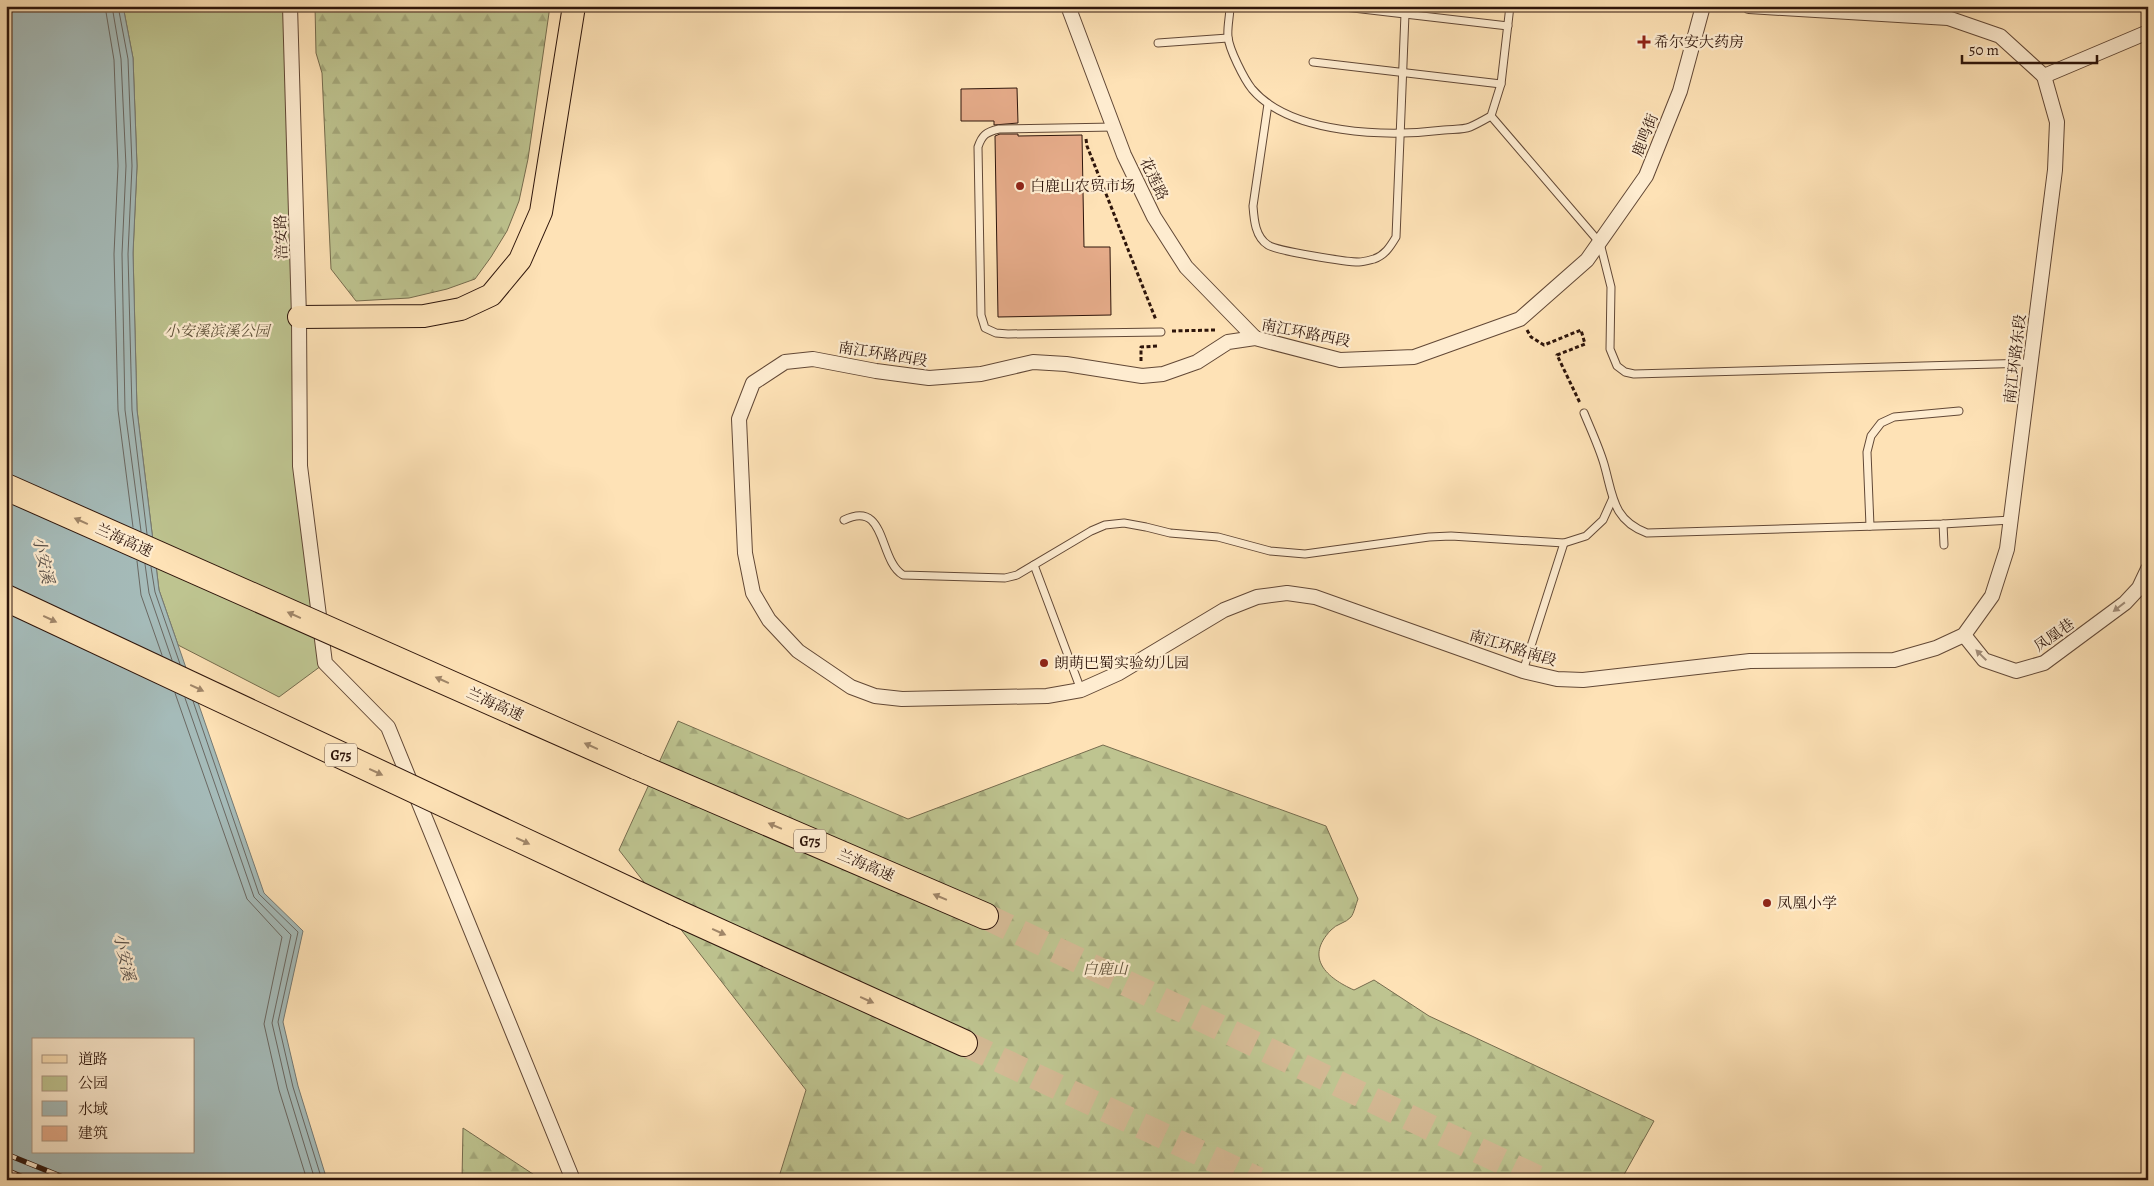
<svg xmlns="http://www.w3.org/2000/svg" width="2154" height="1186" viewBox="0 0 2154 1186" font-family="Alegreya,'Noto Serif SC',serif">
<style>
.forest{fill:url(#forest-firs);stroke:#766c4e}
.green{fill:#bec490;stroke:#766c4e}
.water{fill:#a5bbb9;stroke:#757973;fill-rule:evenodd}
.lines{fill:none;stroke-linecap:round;stroke-linejoin:round}
.shore{stroke:#6a6862;stroke-width:1}
.building{fill:#e5ab89;stroke:#2e150b}
.motorway-tunnel{stroke:#d4b994;stroke-width:26;stroke-dasharray:26 13;stroke-linecap:butt}
.service-casing{stroke:#624836;stroke-width:9}
.minor-casing{stroke:#624836;stroke-width:16}
.primary-casing{stroke:#2e150b;stroke-width:24}
.motorway-casing{stroke:#2e150b;stroke-width:28}
.path{stroke:#2e150b;stroke-width:3;stroke-dasharray:4 2.5;stroke-linecap:butt}
.service{stroke:#feecd0;stroke-width:7}
.minor{stroke:#feecd0;stroke-width:14}
.primary{stroke:#fee2b6;stroke-width:22}
.motorway{stroke:#fee2b6;stroke-width:26}
.rail-casing{stroke:#2e150b;stroke-width:5.5}
.rail{stroke:#feecd0;stroke-width:4;stroke-dasharray:11;stroke-linecap:butt}
.motorway-bridge-casing{stroke:#2e150b;stroke-width:28;stroke-linecap:butt}
.motorway-bridge{stroke:#fee2b6;stroke-width:26}
.oneway{fill:#a08669}
.oneway2{fill:#a08b77}
.poi-dot{fill:#8f2418;stroke:#feecd0;stroke-width:2}
.labels{text-anchor:middle;dominant-baseline:central;stroke-width:4.5;stroke-linejoin:round;paint-order:stroke}
.shield{fill:#feecd0;stroke:#6c5646;stroke-width:1}
.shield-label{font-size:14px;font-weight:bold;fill:#2e150b}
.poi-label{font-size:15px;fill:#2e150b;stroke:#feecd0;text-anchor:start}
.street-label{font-size:15px;fill:#2e150b;stroke:#feecd0}
.park-label{font-size:15px;font-style:italic;fill:#60523a;stroke:#feecd0}
.water-label{font-size:16px;font-style:italic;fill:#584f48;stroke:#feecd0}
</style>
<defs>
<pattern id="forest-firs" width="22" height="20" patternUnits="userSpaceOnUse" patternTransform="scale(1.25)"><rect width="22" height="20" fill="#bec490"/><path d="M5 1l3.5 6h-7zM16 11l3.5 6h-7z" fill="#a4a87b"/></pattern>
</defs>
<rect width="100%" height="100%" fill="#fee2b6"/>
<filter id="stains"><feTurbulence type="fractalNoise" baseFrequency=".004" numOctaves="4"/><feColorMatrix values="0 0 0 0 .2 0 0 0 0 .09 0 0 0 0 .02 0 0 0 .5 -.17"/></filter>
<radialGradient id="worn" r=".72"><stop offset=".6" stop-color="#630" stop-opacity="0"/><stop offset="1" stop-color="#630" stop-opacity=".3"/></radialGradient>
<g class="forest">
<polygon points="315,6 550,6 528,159 519,201 507,231 491,257 475,279 447,289 409,298 356,301 331,269 322,73 316,53"/>
<path d="M678,721L908,819L1103,745L1326,826L1358,899C1356,904 1354,913 1351,917C1346,923 1336,924 1331,930C1304,958 1327,978 1354,990L1374,980L1429,1016L1654,1121L1621,1180H778L806,1090L619,850Z"/>
<polygon points="463,1128 542,1180 462,1180"/>
</g>
<polygon class="green" points="123,6 290,6 300,466 325,663 279,697 178,645 159,590 137,410 133,253 137,166 133,58"/>
<path class="water" d="M6,6H123L133,58L137,166L133,253L137,410L159,590L264,893L303,931L283,1022L298,1086L327,1180H6ZM34,1040H194V1152H34Z"/>
<g class="lines">
<g class="shore">
<polyline points="105,6 114,60 118,166 114,254 118,410 133,527"/>
<polyline points="112,6 121,59 126,166 122,254 125,410 141,531"/>
<polyline points="118,6 128,59 132,166 128,254 132,410 147,534"/>
<polyline points="137,561 141,595 162,655"/>
<polyline points="145,564 149,593 172,660"/>
<polyline points="151,567 155,592 180,664"/>
<polyline points="175,693 247,899 282,937 264,1024 279,1090 307,1180"/>
<polyline points="185,698 254,897 291,935 272,1023 287,1088 315,1180"/>
<polyline points="193,701 259,894 298,932 278,1022 293,1087 322,1180"/>
</g>
</g>
<g class="building">
<polygon points="1017,88 1018,123 994,125 994,121 961,121 961,89"/>
<polygon points="1000,134 1018,134 1018,136 1082,135 1084,247 1110,247 1111,315 998,317 995,136"/>
</g>
<g class="lines">
<g class="motorway-tunnel">
<polyline points="985,916 1541,1180"/>
<polyline points="964,1043 1258,1180"/>
</g>
<defs>
<g id="service">
<path d="M1230,6C1230,16 1227,27 1228,37C1229,49 1244,79 1252,89C1291,135 1388,137 1444,130C1452,129 1463,130 1470,127C1477,124 1484,120 1491,116L1501,84L1510,6"/>
<polyline points="1336,6 1508,26"/>
<polyline points="1158,43 1228,38"/>
<polyline points="1313,62 1501,84"/>
<path d="M1268,104L1253,206C1254,219 1255,237 1268,245C1277,251 1346,262 1359,262C1364,262 1370,260 1374,259C1385,255 1390,247 1396,237L1405,14"/>
<polyline points="1491,116 1600,243 1611,287 1610,349 1617,366 1625,372 1634,374 2031,363"/>
<path d="M1114,127L999,129C986,132 982,135 978,147L981,315L985,328L996,333L1008,334L1161,332"/>
<path d="M1584,413C1591,430 1599,447 1604,464C1613,495 1612,520 1647,533L1943,524L2011,520"/>
<path d="M844,520C887,499 878,560 903,575L1005,578L1017,575L1091,531L1105,525L1124,523L1146,527L1170,533L1218,537L1270,551L1305,554L1429,537L1451,536L1564,543L1586,536L1603,520L1612,500"/>
<polyline points="1943,524 1944,545"/>
<polyline points="1870,526 1867,452 1871,436 1881,423 1894,417 1959,411"/>
<polyline points="1034,565 1081,690"/>
<polyline points="1523,671 1564,543"/>
</g>
<g id="minor">
<polyline points="290,6 299,317 300,466 325,663 388,727 573,1180"/>
<polyline points="1068,6 1124,155 1154,217 1186,267 1255,338"/>
<polyline points="1703,6 1680,91 1646,176 1587,260 1520,319 1414,357 1340,360 1255,338 1228,342 1197,362 1163,374 1142,376 1066,364 1033,362 981,374 929,378 876,371 813,359 785,362 753,383 739,419 745,553 753,593 769,620 798,651 851,687 875,696 902,699 1047,696 1081,690 1119,673 1224,610 1257,597 1287,593 1315,597 1523,671 1557,679 1583,680 1750,661 1894,660 1936,648 1964,635 1992,596 2007,549 2055,170 2057,122 2044,76"/>
<polyline points="1749,6 1948,18 2000,36 2044,76"/>
<polyline points="2044,76 2148,32"/>
<polyline points="1964,635 1984,660 2016,671 2044,663 2125,603 2139,588 2148,569"/>
</g>
<polyline id="primary" points="299,317 424,316 461,309 491,295 520,260 541,212 574,6"/>
<g id="motorway">
<polyline points="636,766 985,916"/>
<polyline points="675,912 964,1043"/>
</g>
</defs>
<use href="#service" class="service-casing"/>
<use href="#minor" class="minor-casing"/>
<use href="#primary" class="primary-casing"/>
<use href="#motorway" class="motorway-casing"/>
<g class="path">
<polyline points="1086,139 1087,146 1156,320"/>
<polyline points="1527,330 1531,337 1544,345 1581,330 1585,344 1557,355 1580,403"/>
<polyline points="1172,331 1216,330"/>
<polyline points="1141,361 1141,347 1158,346"/>
</g>
<use href="#service" class="service"/>
<use href="#minor" class="minor"/>
<use href="#primary" class="primary"/>
<use href="#motorway" class="motorway"/>
<defs>
<g id="rail">
<polyline points="6,1154 70,1180"/>
<polyline points="6,1170 30,1180"/>
</g>
</defs>
<use href="#rail" class="rail-casing"/>
<use href="#rail" class="rail"/>
<defs>
<g id="motorway-bridge">
<polyline points="6,487 636,766"/>
<polyline points="6,598 675,912"/>
</g>
</defs>
<use href="#motorway-bridge" class="motorway-bridge-casing"/>
<use href="#motorway-bridge" class="motorway-bridge"/>
</g>
<defs><path id="oneway-solid" d="M-6-.8H1V-3.2L6.5 0L1 3.2V.8H-6Z" transform="scale(1.25)"/></defs>
<g class="oneway">
<use href="#oneway-solid" transform="translate(81 521) rotate(-156)"/>
<use href="#oneway-solid" transform="translate(294 615) rotate(-156)"/>
<use href="#oneway-solid" transform="translate(50 619) rotate(25)"/>
<use href="#oneway-solid" transform="translate(442 680) rotate(-156)"/>
<use href="#oneway-solid" transform="translate(197 688) rotate(25)"/>
<use href="#oneway-solid" transform="translate(591 746) rotate(-156)"/>
<use href="#oneway-solid" transform="translate(376 772) rotate(25)"/>
<use href="#oneway-solid" transform="translate(775 826) rotate(-157)"/>
<use href="#oneway-solid" transform="translate(523 841) rotate(25)"/>
<use href="#oneway-solid" transform="translate(940 897) rotate(-157)"/>
<use href="#oneway-solid" transform="translate(719 932) rotate(24)"/>
<use href="#oneway-solid" transform="translate(867 1000) rotate(24)"/>
</g>
<g class="oneway2">
<use href="#oneway-solid" transform="translate(2119 607) rotate(142)"/>
<use href="#oneway-solid" transform="translate(1981 655) rotate(-135)"/>
</g>
<g class="poi-dot">
<path d="M1641.5 34.5h5v5h5v5h-5v5h-5v-5h-5v-5h5z"/>
<circle cx="1020" cy="186" r="5"/>
<circle cx="1044" cy="663" r="5"/>
<circle cx="1767" cy="903" r="5"/>
</g>
<g class="labels">
<g class="shield">
<rect x="325" y="743.5" width="32" height="23" rx="4"/>
<rect x="794" y="829.5" width="32" height="23" rx="4"/>
</g>
<g class="shield-label">
<text x="341" y="755">G75</text>
<text x="810" y="841">G75</text>
</g>
<g class="poi-label">
<text x="1654" y="42">希尔安大药房</text>
<text x="1030" y="186">白鹿山农贸市场</text>
<text x="1054" y="663">朗萌巴蜀实验幼儿园</text>
<text x="1777" y="903">凤凰小学</text>
</g>
<g class="street-label">
<text transform="translate(1645 135) rotate(-68)">鹿鸣街</text>
<text transform="translate(1154 179) rotate(64)">花莲路</text>
<text transform="translate(281 237) rotate(-92)">涪安路</text>
<text transform="translate(1306 333) rotate(11)">南江环路西段</text>
<text transform="translate(883 354) rotate(9)">南江环路西段</text>
<text transform="translate(2015 359) rotate(-83)">南江环路东段</text>
<text transform="translate(124 540) rotate(24)">兰海高速</text>
<text transform="translate(2054 635) rotate(-35)">凤凰巷</text>
<text transform="translate(1513 648) rotate(17)">南江环路南段</text>
<text transform="translate(495 704) rotate(24)">兰海高速</text>
<text transform="translate(866 865) rotate(23)">兰海高速</text>
</g>
<g class="park-label">
<text x="217" y="331">小安溪滨溪公园</text>
<text x="1105" y="969">白鹿山</text>
</g>
<g class="water-label">
<text transform="translate(43 560) rotate(78)">小安溪</text>
<text transform="translate(124 957) rotate(78)">小安溪</text>
</g>
</g>
<rect width="2154" height="1186" fill="none" stroke="#fee2b6" stroke-width="25"/>
<rect x="8" y="8" width="2139" height="1171" fill="none" stroke="#2e150b" stroke-width="2.5"/>
<rect x="12" y="12" width="2129" height="1161" fill="none" stroke="#2e150b"/>
<rect x="32" y="1038" width="162" height="115" fill="#feecd0" stroke="#ab9681"/>
<rect x="42" y="1055" width="25" height="8" fill="#fee2b6" stroke="#ab9681"/>
<text x="78" y="1064" font-size="15" fill="#2e150b">道路</text>
<rect x="42" y="1076" width="25" height="15" fill="#bec490" stroke="#ab9681"/>
<text x="78" y="1088" font-size="15" fill="#2e150b">公园</text>
<rect x="42" y="1101" width="25" height="15" fill="#a5bbb9" stroke="#ab9681"/>
<text x="78" y="1114" font-size="15" fill="#2e150b">水域</text>
<rect x="42" y="1126" width="25" height="15" fill="#e5ab89" stroke="#ab9681"/>
<text x="78" y="1138" font-size="15" fill="#2e150b">建筑</text>
<path d="M1962 55v8h135v-8" fill="none" stroke="#2e150b" stroke-width="2.5"/>
<text x="1969" y="55" font-size="15" fill="#2e150b" stroke="#feecd0" stroke-width="4" paint-order="stroke">50 m</text>
<rect width="100%" height="100%" filter="url(#stains)"/>
<rect width="100%" height="100%" fill="url(#worn)"/>
</svg>
